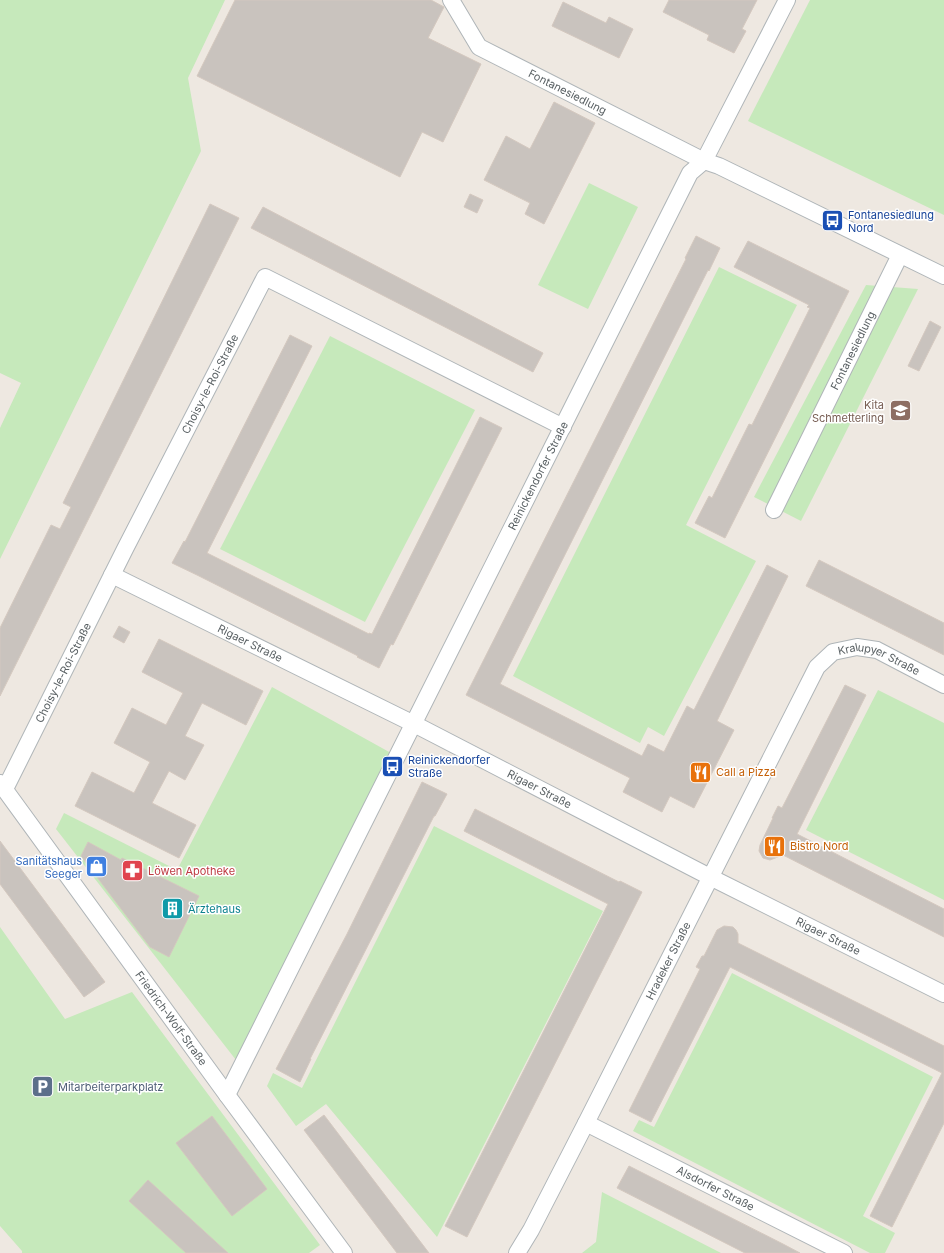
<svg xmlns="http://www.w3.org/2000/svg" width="944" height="1253" viewBox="0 0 944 1253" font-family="Inter,sans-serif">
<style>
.green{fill:#c6e9bb}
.building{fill:#c9c3be;stroke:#d4c8bf}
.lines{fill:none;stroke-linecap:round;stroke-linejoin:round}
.minor-casing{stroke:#afb5b8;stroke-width:18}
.minor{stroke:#fff;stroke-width:16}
.labels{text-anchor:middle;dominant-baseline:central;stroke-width:3;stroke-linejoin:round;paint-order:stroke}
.street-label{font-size:11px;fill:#5a6164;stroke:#fff}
.transit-label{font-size:11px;fill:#164399;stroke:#fff;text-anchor:start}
.education-label{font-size:11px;fill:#785e54;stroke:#fff;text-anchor:end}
.food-label{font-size:11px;fill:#c56008;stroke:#fff;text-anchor:start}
.shop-label{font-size:11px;fill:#366cbe;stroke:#fff;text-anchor:end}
.health-label{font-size:11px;fill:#be3a42;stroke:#fff;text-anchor:start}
.culture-label{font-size:11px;fill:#0d838f;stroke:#fff;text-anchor:start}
.service-label{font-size:11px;fill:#4e5e75;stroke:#fff;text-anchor:start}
</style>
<rect width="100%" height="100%" fill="#eee8e1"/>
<g class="green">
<polygon points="0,0 225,0 188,78 201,151 0,559 0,428 21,383 0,373"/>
<polygon points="810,0 944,0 944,215 748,121"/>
<polygon points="589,183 638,207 588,309 538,285"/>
<polygon points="719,267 797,305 686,525 756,561 664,736 648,727 640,743 513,676"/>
<polygon points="866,285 918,289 801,521 754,497"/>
<polygon points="330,336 475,410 365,622 220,549"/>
<polygon points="272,687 391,753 236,1060 56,829 64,813 177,870"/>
<polygon points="878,690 944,723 944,900 806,830"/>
<polygon points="434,826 603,911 437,1237 326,1104 296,1126 267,1086 273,1073 302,1088"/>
<polygon points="0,927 65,1019 132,992 320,1245 309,1253 22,1253 22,1251 0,1226"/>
<polygon points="732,973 933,1077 863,1216 895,1233 885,1253 870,1253 633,1131 639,1120 654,1127"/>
<polygon points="602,1192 721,1253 582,1253 596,1242"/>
</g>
<g class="building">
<polygon points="235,0 431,0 444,7 428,38 481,64 443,142 422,132 400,177 197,76"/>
<polygon points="669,0 757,0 742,29 746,31 734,53 707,40 709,35 663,12"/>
<polygon points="563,2 606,23 609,17 633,29 619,58 552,26"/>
<polygon points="554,102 595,123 544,224 525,214 530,203 484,180 506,136 530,149"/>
<polygon points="470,194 483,200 477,213 464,207"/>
<polygon points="210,204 239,218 0,696 0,628 51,525 60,529 71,507 63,503"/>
<polygon points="263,207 543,353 533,372 251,228"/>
<polygon points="696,236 720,248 709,271 708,270 500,684 642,756 648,744 664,752 687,706 694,710 767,565 788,576 717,721 734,730 694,808 670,796 662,812 623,792 630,778 466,695 686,259 685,258"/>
<polygon points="748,241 849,291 725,538 695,523 709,496 712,498 749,424 752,425 810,308 807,307 809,305 734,267"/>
<polygon points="930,321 941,327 919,371 908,366"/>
<polygon points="290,335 312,346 207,553 369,634 369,633 372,634 480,417 502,428 393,645 391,644 379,668 357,657 358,656 197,575 172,563 184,541 185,542"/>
<polygon points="819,560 944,623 944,655 806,586"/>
<polygon points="119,626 130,632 124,643 113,637"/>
<polygon points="159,639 263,691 246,725 202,703 185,736 204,745 185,780 169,771 152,803 196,825 179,858 75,806 92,772 134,793 150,762 114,743 132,708 166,725 183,693 142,672"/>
<polygon points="845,685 866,695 797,834 944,909 944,937 783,855 770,860 763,858 759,851 760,845 773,818 772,818 778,806 782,808"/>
<polygon points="422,782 447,794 435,816 434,816 310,1059 311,1059 300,1082 276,1069 347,934"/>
<polygon points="475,809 619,882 620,881 642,892 467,1237 445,1226 608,904 464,831"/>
<polygon points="0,841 105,982 84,997 0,884"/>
<polygon points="88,842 121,860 122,858 199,896 169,957 150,947 81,856"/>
<polygon points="724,926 733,927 736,930 738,934 738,943 944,1046 944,1123 892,1227 870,1216 942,1073 730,967 651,1122 629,1111 700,969 696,967 702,956 704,956 717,930"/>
<polygon points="324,1115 429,1253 397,1253 304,1130"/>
<polygon points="212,1116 267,1189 232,1216 176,1143"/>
<polygon points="629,1166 783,1244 800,1253 745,1253 617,1188"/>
<polygon points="148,1180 228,1253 186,1253 129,1201"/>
</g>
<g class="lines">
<defs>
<g id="minor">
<path id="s1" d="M451,0L479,47L704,161L719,166L944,276"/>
<path id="s2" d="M774,510L900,255"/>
<path id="s3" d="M112,575L414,724L710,877L944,994"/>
<path id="s4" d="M0,783L227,1095L344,1253"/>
<path id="s5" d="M5,789L125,549L265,277L563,427"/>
<path id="s6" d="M227,1095L690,173L704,161L787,0"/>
<path id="s7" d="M586,1123L844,1253"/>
<path id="s8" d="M517,1253L531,1230L586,1123L817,667L833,652L857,647L877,650L944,685"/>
</g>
</defs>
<use href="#minor" class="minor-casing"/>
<use href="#minor" class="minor"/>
</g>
<defs>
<symbol id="bus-square" viewBox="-11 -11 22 22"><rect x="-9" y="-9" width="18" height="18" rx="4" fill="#1a4fb4" stroke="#fff"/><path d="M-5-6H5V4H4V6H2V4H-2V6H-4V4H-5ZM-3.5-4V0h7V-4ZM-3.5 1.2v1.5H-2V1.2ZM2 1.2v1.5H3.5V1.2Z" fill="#fff"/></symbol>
<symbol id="school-square" viewBox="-11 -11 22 22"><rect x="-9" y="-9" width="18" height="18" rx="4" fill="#8d6e63" stroke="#fff"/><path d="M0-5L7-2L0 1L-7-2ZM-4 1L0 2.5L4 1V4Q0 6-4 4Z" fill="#fff"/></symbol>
<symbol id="restaurant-square" viewBox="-11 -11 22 22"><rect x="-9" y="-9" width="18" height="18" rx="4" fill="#e8710a" stroke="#fff"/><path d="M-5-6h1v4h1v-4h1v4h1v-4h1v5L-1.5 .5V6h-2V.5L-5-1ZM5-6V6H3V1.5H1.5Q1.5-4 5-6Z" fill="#fff"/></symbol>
<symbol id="shop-square" viewBox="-11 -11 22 22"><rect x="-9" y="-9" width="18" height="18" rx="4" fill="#3f7fe0" stroke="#fff"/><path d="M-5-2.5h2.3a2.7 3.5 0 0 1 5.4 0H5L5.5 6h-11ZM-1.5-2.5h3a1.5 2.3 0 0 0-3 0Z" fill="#fff"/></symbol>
<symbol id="pharmacy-square" viewBox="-11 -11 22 22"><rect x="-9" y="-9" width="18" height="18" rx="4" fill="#e0444e" stroke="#fff"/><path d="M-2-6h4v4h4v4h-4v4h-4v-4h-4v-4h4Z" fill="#fff"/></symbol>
<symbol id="building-square" viewBox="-11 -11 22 22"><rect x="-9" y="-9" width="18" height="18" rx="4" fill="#0f9aa8" stroke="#fff"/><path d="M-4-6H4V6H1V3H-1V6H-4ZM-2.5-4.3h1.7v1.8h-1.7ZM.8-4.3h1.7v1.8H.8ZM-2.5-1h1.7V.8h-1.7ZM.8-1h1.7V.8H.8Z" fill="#fff"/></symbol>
<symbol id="parking-square" viewBox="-11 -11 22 22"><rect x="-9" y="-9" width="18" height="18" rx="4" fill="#5c6f8a" stroke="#fff"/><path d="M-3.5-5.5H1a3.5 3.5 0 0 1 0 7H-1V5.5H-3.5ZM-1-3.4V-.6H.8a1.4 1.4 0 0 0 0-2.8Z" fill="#fff"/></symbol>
</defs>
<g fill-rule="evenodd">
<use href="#bus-square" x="820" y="208" width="25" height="25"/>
<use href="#school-square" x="888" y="398" width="25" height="25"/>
<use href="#bus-square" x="380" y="754" width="25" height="25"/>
<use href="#restaurant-square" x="688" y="760" width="25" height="25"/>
<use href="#restaurant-square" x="762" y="834" width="25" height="25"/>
<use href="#shop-square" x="84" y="854" width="25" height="25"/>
<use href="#pharmacy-square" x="120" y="858" width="25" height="25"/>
<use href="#building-square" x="160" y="896" width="25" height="25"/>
<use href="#parking-square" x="30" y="1074" width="25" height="25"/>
</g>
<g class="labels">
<g class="street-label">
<text stroke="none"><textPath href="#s1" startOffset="154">Fontanesiedlung</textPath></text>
<text stroke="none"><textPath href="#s2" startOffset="178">Fontanesiedlung</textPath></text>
<text stroke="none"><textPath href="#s5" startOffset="454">Choisy-le-Roi-Straße</textPath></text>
<text stroke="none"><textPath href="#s6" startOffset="693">Reinickendorfer Straße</textPath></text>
<text stroke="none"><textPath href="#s3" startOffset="154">Rigaer Straße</textPath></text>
<text stroke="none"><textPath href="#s8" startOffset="729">Kralupyer Straße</textPath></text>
<text stroke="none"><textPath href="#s5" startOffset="130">Choisy-le-Roi-Straße</textPath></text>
<text stroke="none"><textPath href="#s3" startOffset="478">Rigaer Straße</textPath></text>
<text stroke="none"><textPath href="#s3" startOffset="802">Rigaer Straße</textPath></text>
<text stroke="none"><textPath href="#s8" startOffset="329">Hradeker Straße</textPath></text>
<text stroke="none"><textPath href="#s4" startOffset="291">Friedrich-Wolf-Straße</textPath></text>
<text stroke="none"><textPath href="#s7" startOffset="145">Alsdorfer Straße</textPath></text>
</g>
<g class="transit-label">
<text x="848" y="215">Fontanesiedlung<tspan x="848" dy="13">Nord</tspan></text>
<text x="408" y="760">Reinickendorfer<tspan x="408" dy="13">Straße</tspan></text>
</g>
<g class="education-label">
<text x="884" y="405">Kita<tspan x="884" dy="13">Schmetterling</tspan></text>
</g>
<g class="food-label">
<text x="716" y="772">Call a Pizza</text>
<text x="790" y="846">Bistro Nord</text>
</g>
<g class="shop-label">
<text x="82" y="861">Sanitätshaus<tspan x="82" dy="13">Seeger</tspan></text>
</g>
<g class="health-label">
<text x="148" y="871">Löwen Apotheke</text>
</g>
<g class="culture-label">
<text x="188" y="909">Ärztehaus</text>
</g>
<g class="service-label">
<text x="58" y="1087">Mitarbeiterparkplatz</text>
</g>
</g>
</svg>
